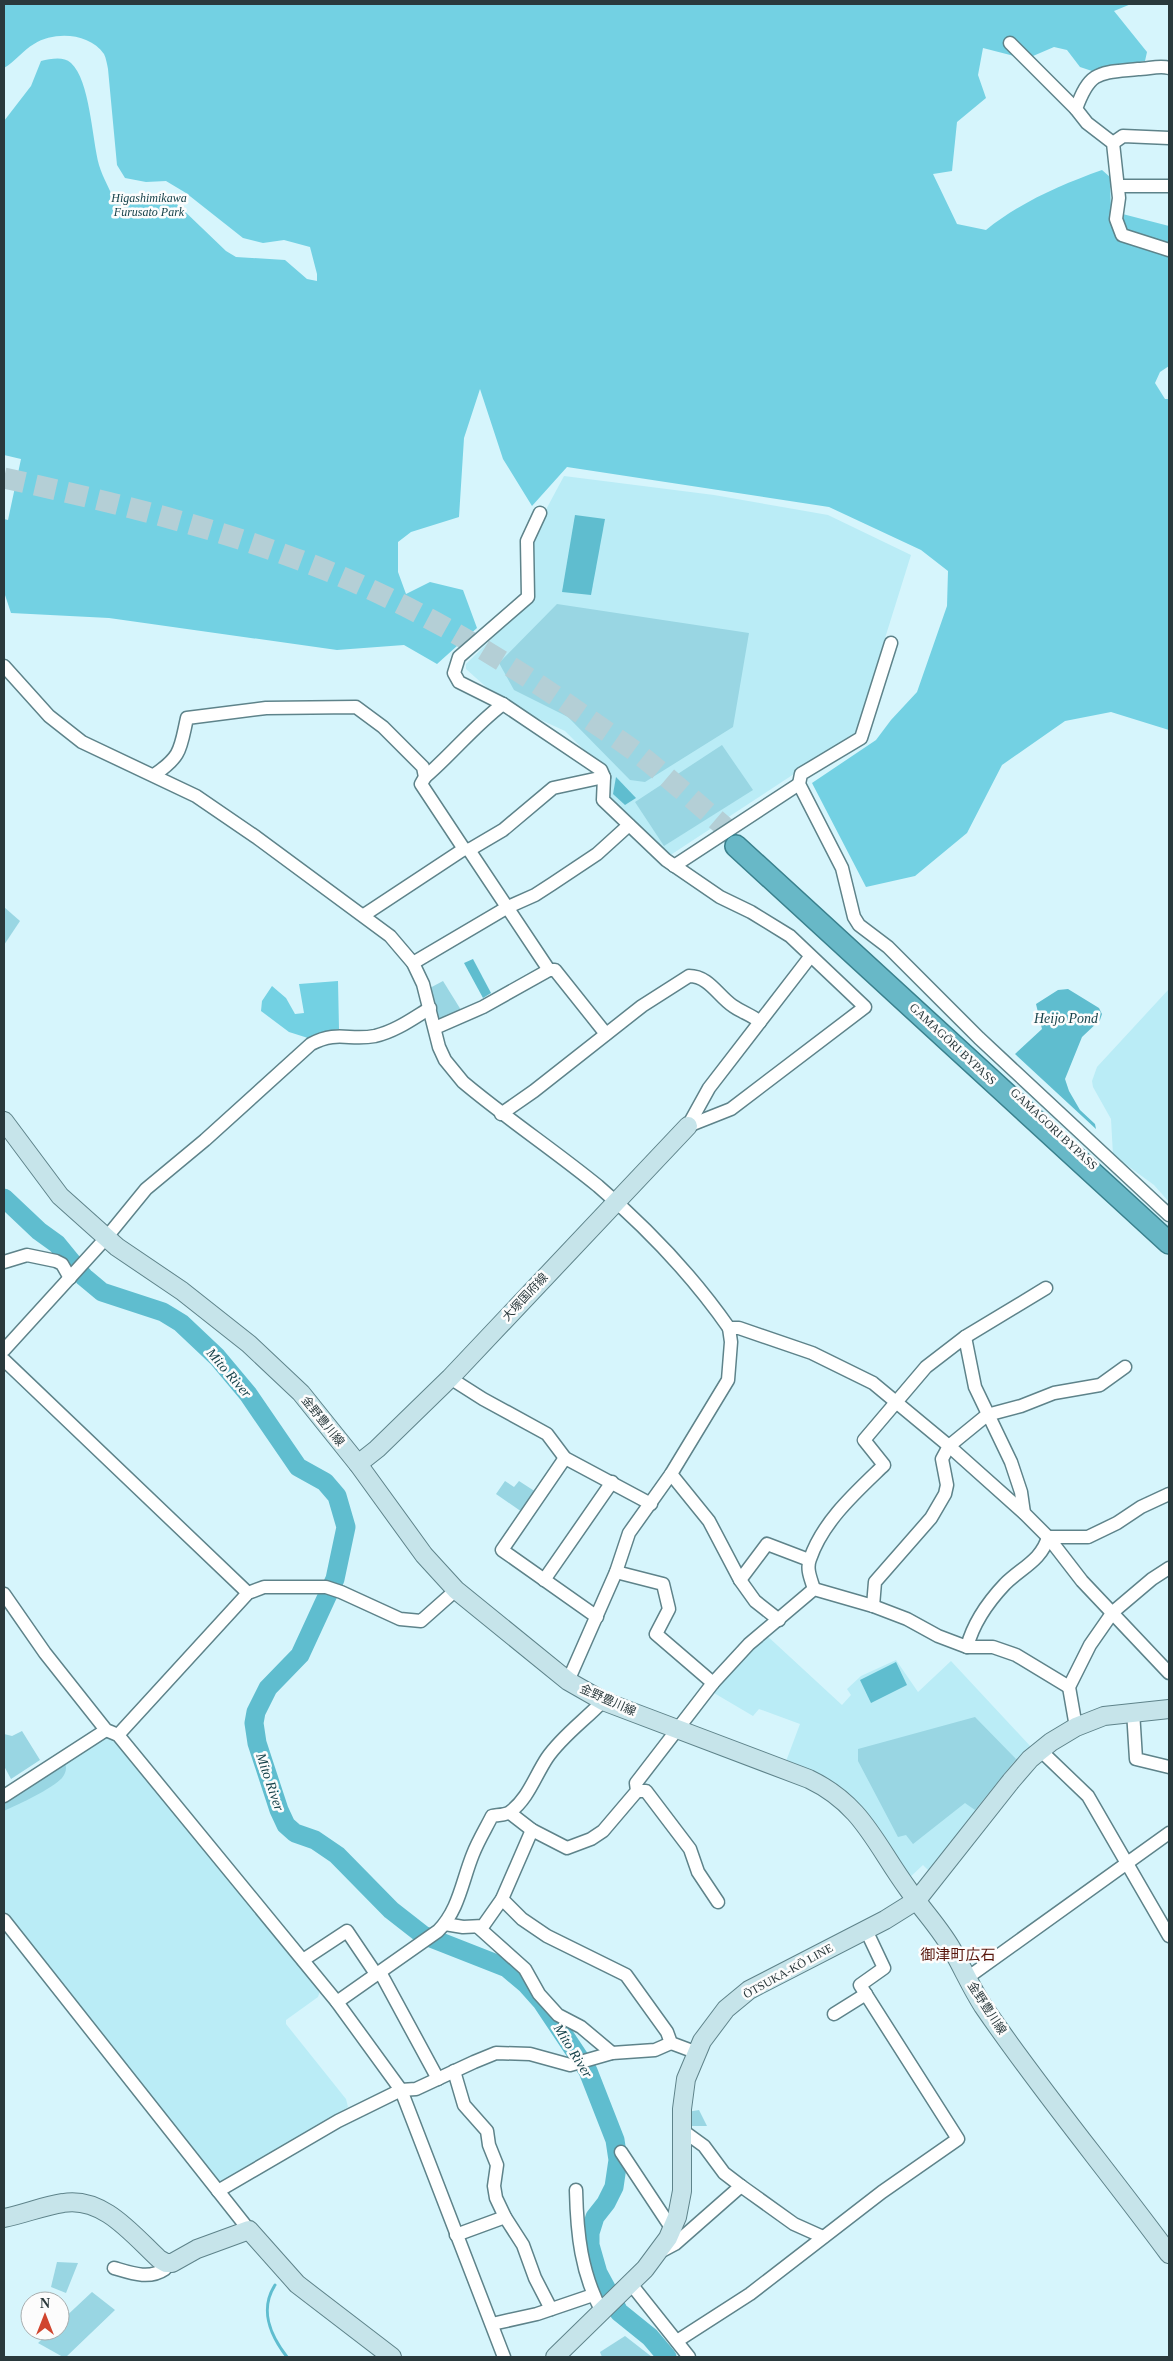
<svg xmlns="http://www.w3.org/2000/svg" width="1173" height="2361" viewBox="0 0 1173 2361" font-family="'Times New Roman','Noto Sans JP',serif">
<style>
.built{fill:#baecf6}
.green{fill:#99d6e3}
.forest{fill:#73d1e3}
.water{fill:#5fbdcf}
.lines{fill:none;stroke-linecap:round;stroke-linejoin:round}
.stream{stroke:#5fbdcf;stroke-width:3}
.river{stroke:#5fbdcf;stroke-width:19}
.trunk-tunnel{stroke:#b4cfd6;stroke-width:21;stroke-dasharray:21 11;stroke-linecap:butt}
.minor-casing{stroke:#5e838a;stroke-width:15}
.secondary-casing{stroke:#5e838a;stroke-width:20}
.trunk-casing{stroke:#3a808d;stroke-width:24}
.minor{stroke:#fff;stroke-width:12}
.secondary{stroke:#c6e4ea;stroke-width:18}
.trunk{stroke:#68b8c7;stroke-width:21}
.labels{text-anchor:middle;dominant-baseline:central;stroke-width:5;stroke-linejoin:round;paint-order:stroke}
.park-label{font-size:12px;font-style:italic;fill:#16424a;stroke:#fcfcfc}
.street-label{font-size:12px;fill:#2a393c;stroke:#fcfcfc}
.water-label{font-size:14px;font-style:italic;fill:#16424a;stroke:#fcfcfc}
.quarter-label{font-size:15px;fill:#58150b;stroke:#fcfcfc}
</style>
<rect width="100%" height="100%" fill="#d6f5fc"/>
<g class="built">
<polygon points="564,476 714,495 828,515 911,555 855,734 669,856 608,800 608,774 565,731 504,703 466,669 466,664 532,599 534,532"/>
<polygon points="1169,989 1169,1202 1154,1185 1113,1155 1111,1119 1093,1087 1092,1081 1097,1067"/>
<polygon points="764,1633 842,1705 851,1695 847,1689 861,1676 896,1660 918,1692 951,1661 1032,1748 932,1874 923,1865 908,1879 882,1840 785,1764 800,1724 759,1709 753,1716 714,1693"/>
<polygon points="107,1737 113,1738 320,1991 318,1997 286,2020 286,2024 346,2099 348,2107 223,2183 216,2181 4,1914 4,1801"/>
</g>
<g class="green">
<polygon points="557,604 749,633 733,727 645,782 630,780 568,717 514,690 499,663"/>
<polygon points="722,745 753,790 664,846 635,802"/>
<polygon points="4,907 20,921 4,945"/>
<polygon points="443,981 461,1010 441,1021 437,1018 428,989"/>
<polygon points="505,1481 514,1487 519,1481 536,1492 522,1512 496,1494"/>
<polygon points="975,1717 1016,1759 975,1810 965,1803 913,1844 906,1835 898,1837 858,1761 858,1749"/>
<polygon points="22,1731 40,1760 11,1779 4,1766 4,1734 12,1736"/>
<path d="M65,1763C67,1768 66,1773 62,1778C52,1789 19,1804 4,1811V1802Z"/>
<polygon points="699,2110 707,2126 687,2126 687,2112"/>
<polygon points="57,2262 78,2263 66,2293 51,2287"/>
<polygon points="92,2292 115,2310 66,2357 63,2357 38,2343 51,2331 60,2331 60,2322"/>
<polygon points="625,2336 652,2357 602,2357 600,2352"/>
</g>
<g class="forest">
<path d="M4,4H1131L1114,11L1147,52L1145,61L1092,71L1080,67L1067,50L1054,47L1026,59L983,48L978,75L986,98L957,122L952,171L933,174L957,224L986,230C1021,202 1060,185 1102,170L1110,177L1111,211L1169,226V366L1160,372L1155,383L1165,399H1169V730L1111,712L1065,721L1002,765L967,833L915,876L866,887L812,783L876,740L891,720L917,692L947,606L948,571L921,550L829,507L567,467L532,506L503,459L480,389L464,438L459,517L411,532L398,542V572L406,594L430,582L463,590L477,628L437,664L404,645L337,650L109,618L11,613L4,592V519L8,520L21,459L4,455V121L31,86L41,61C51,59 63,56 71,63C90,80 92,139 99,165C103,179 111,190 115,204L126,205L130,198L148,200L165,199L177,204L226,251L236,257L285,260L307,279L317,281V274L310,247L284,240L263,243L243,238L186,193L166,181L146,182L125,178L117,165L108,69C107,64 106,58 104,54C89,33 55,31 34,44C23,50 15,62 4,68Z"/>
<polygon points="338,981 339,1029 320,1033 308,1038 289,1032 261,1011 262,1001 272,986 286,998 295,1014 304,1013 299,984"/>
</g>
<g class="water">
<polygon points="575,515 605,519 591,595 562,592"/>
<polygon points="616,777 636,798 625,805 613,794"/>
<polygon points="473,959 491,993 483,998 464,963"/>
<polygon points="1068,989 1099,1008 1102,1014 1100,1020 1082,1037 1065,1079 1069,1091 1080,1110 1095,1124 1096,1129 1015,1054 1042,1029 1036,1004 1058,990"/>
<polygon points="896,1662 907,1685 871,1703 860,1680"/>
</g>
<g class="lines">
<path class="stream" d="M275,2285C259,2310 270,2335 287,2357"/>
<polyline class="river" points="4,1198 39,1231 57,1244 84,1277 102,1292 163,1312 181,1323 217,1357 248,1394 298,1467 325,1482 337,1496 346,1527 335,1579 300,1655 268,1688 256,1712 254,1723 257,1743 279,1810 286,1825 295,1833 315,1840 337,1855 391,1910 423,1935 507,1968 526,1984 542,2002 588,2071 615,2140 618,2160 614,2187 606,2203 595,2217 590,2233 590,2245 598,2273 619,2312 650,2337 667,2357"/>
<path class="trunk-tunnel" d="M4,478C103,500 200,523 294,558C397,595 494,652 583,715C604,730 625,743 645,759C677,785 708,813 740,840"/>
<defs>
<g id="minor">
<polyline points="1010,43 1076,109"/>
<path d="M1169,68C1160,65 1148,69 1138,69C1099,73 1090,70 1076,109L1087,123L1113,143L1119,198L1116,219L1122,235L1169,250"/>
<polyline points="1113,143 1123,136 1169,138"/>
<polyline points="1118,186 1169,186"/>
<polyline points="540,513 527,541 528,597 459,657 454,673 459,682 503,704 601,770 604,777 603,800 666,860 720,897 751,912 790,936 865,1007 731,1109 688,1126"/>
<polyline points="891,643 861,738 801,774 799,784 842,868 854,917 859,925 888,947 979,1038 1169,1215"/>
<path d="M4,666L49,716L82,742L196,796L256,837L390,936L413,963L423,984L439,1047L445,1060L463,1082C507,1119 554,1150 598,1186C647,1228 692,1275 729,1328H739L812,1353L873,1383L949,1446L1024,1513L1048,1537L1082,1581L1169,1673"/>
<path d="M154,775C182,756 180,749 187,718L266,708L356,707L383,727L423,767L425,777L421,784L464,849L469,850L549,970"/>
<path d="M425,777C452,754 474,726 503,704"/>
<polyline points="469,850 503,830 553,788 604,777"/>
<polyline points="674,866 799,784"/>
<polyline points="364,915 464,849"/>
<polyline points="413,963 508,907 535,895 552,884 597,854 629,825"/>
<polyline points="435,1028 483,1007 549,970 555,970 606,1034"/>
<path d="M501,1114L534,1091L642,1006L689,976C709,976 718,996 733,1006C743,1013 750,1014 760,1022"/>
<polyline points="688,1126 709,1088 810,957"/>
<polyline points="4,1262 27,1255 56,1261 62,1264 70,1278"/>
<polyline points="965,1337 975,1387 1011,1462 1021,1492 1024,1513"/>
<path d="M4,1350L106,1238L146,1189L205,1140L311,1044C338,1030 349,1041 375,1036C396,1031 412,1019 430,1008"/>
<polyline points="4,1360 248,1593"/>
<polyline points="450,1378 483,1399 547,1434 565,1458 651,1504"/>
<polyline points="565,1458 502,1550 597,1617"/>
<polyline points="671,1474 709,1521 740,1580 755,1601 779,1620"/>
<polyline points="616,1572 663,1584 669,1609 656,1634 713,1683"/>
<polyline points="544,1580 612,1482"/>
<polyline points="740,1580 767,1544 809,1560"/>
<path d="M814,1589C811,1579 806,1569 810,1559C823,1521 856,1492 884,1465L864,1440L926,1367L965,1337L1046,1288"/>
<polyline points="4,1594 45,1653 106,1730 118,1735 337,2002 401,2090 504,2357"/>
<polyline points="873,1606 875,1582 931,1518 945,1494 947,1485 942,1459 949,1446 987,1415 1021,1406 1054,1393 1100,1385 1125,1367"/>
<path d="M967,1647C973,1624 988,1602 1005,1584C1021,1568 1042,1560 1048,1537H1088L1117,1523L1141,1507L1169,1494"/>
<polyline points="568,1681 616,1572 629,1533 671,1474 728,1380 731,1342 729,1328"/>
<polyline points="1133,1711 1136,1759 1169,1767"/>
<polyline points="1076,1727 1069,1687 1090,1645 1113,1612 1152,1579 1169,1568"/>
<polyline points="118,1735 248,1593 264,1587 326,1587 341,1592 400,1619 421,1621 456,1590"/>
<polyline points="1040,1750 1088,1796 1169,1936"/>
<polyline points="637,1791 646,1791 690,1849 698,1872 718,1902"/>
<polyline points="4,1796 106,1730"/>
<polyline points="510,1813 532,1830 567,1848 591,1839 603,1831 637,1791 636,1783 713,1683 749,1644 814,1589 873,1606 907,1619 938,1636 967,1647 993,1647 1016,1655 1069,1687"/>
<polyline points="502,1899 522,1919 547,1936 626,1975 667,2032 671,2043 695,2052"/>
<polyline points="4,1920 249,2230"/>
<polyline points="445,1924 463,1927 483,1926 502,1899 532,1830"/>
<polyline points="478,1927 525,1969 539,1994 558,2015 581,2027 612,2053"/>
<polyline points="303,1960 347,1931 376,1974"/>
<polyline points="380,1972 438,2079"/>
<polyline points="967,1978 1169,1833"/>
<path d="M337,2002L438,1931C459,1910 462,1881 473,1854C478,1841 486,1828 492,1816C497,1815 506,1815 510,1812C528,1799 535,1776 547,1758C562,1736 585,1720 603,1701"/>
<polyline points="834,2014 866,1994"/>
<polyline points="454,2071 464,2105 487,2131 489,2145 497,2165 494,2186 496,2198 505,2217 523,2245 535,2278 551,2309"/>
<polyline points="682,2130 704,2146 724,2173 741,2186 794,2224 823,2237"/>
<polyline points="621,2152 672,2229"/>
<path d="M576,2190C577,2234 581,2273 602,2312"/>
<polyline points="218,2191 338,2121 401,2090 416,2089 474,2062 496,2053 530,2054 570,2065 612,2053 655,2050 671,2043"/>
<polyline points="456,2235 505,2217"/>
<polyline points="660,2252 675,2244 741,2186"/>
<path d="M114,2268C131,2273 149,2280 165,2269L166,2263"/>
<polyline points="631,2284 689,2357"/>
<polyline points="492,2324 537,2314 593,2295"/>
<polyline points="677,2341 750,2294 882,2192 958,2139 860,1985 884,1968 866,1930"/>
</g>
<g id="secondary">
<path d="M4,1121L60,1196L117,1247L182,1291L249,1344L301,1393L358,1464L424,1555L456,1590L568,1681L603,1701L809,1779C863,1805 875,1844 908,1889C923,1911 942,1930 954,1953C964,1971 972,1989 983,2006C1041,2091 1108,2171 1169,2254"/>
<polyline points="358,1464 377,1449 450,1378 688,1126"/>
<path d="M4,2218C24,2214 43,2206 63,2203C103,2196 133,2235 159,2259L166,2263H172L197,2249L249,2230L297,2284L392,2357"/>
<polyline points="555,2357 645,2269 668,2238 677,2217 682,2191 682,2109 686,2079 702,2041 726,2009 749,1990 885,1920 917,1900 1011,1781 1030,1759 1051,1742 1076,1727 1104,1716 1169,1709"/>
</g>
<polyline id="trunk" points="736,846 1169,1243"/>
</defs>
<use href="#minor" class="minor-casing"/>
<use href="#secondary" class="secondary-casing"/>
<use href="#trunk" class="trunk-casing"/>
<use href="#minor" class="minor"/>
<use href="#secondary" class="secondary"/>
<use href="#trunk" class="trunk"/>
</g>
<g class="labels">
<g class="park-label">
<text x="149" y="198">Higashimikawa<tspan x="149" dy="14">Furusato Park</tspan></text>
</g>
<g class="street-label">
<text transform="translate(953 1044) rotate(43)">GAMAGŌRI BYPASS</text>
<text transform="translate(1054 1129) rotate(43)">GAMAGORI BYPASS</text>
<text transform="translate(525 1297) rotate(-47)">大塚国府線</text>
<text transform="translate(323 1421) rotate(51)">金野豊川線</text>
<text transform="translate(608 1700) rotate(24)">金野豊川線</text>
<text transform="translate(788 1971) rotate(-29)">ŌTSUKA-KŌ LINE</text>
<text transform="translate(987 2008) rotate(57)">金野豊川線</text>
</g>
<g class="water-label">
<text x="1066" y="1018">Heijo Pond</text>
<text transform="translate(229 1373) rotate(49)">Mito River</text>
<text transform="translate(270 1782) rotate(71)">Mito River</text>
<text transform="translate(573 2051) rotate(58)">Mito River</text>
</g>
<g class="quarter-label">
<text x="958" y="1955">御津町広石</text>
</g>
</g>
<rect width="1173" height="2361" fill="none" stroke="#2a393c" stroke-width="10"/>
<g transform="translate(45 2316)"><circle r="24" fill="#fcfcfc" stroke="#a8aeaf"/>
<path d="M0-4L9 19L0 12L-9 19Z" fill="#d0452e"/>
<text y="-8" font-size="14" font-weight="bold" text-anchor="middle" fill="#2a393c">N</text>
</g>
</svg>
